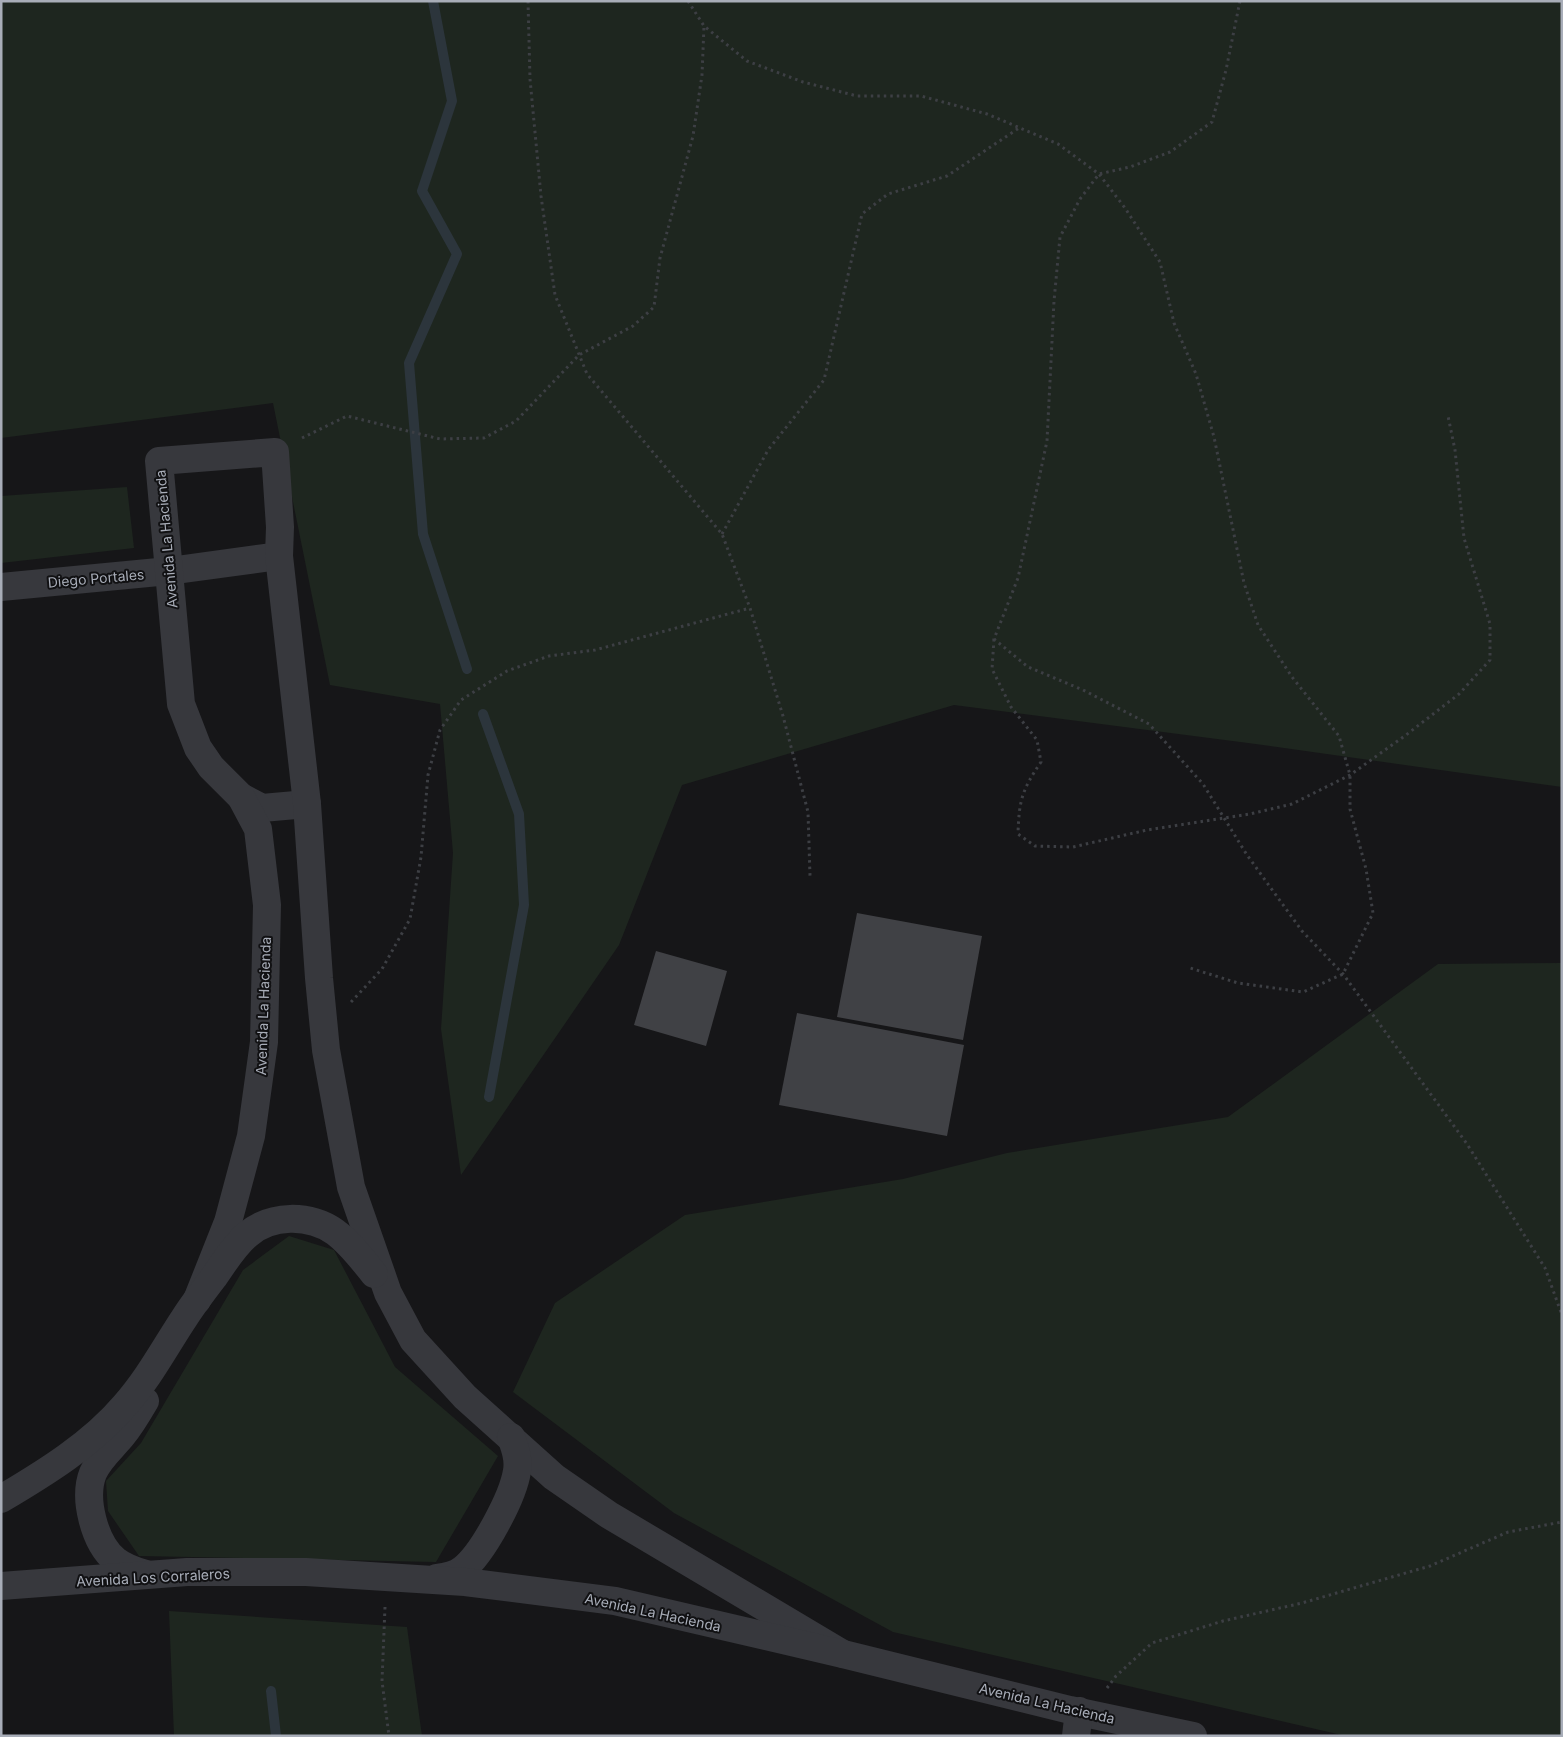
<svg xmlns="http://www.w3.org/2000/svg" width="1563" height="1737" viewBox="0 0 1563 1737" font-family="Inter,sans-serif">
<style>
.green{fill:#1e261f}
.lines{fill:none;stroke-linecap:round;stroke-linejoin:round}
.stream{stroke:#2c353c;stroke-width:10}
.building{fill:#404145}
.path{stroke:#3d3f44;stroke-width:3;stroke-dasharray:2.5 4;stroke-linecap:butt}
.minor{stroke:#37383d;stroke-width:28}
.labels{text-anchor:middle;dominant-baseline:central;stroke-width:4;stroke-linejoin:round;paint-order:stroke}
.street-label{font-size:14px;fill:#a8adb8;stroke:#111113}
</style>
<rect width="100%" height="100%" fill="#161618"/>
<g class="green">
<polygon points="1,1 1562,1 1562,787 1248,743 954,705 682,785 619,945 461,1175 441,1029 453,853 440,704 330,685 273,403 1,438"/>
<polygon points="127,487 134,548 1,563 1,496"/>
<polygon points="1562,963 1562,1736 1346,1736 893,1632 674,1513 513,1392 555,1303 685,1215 903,1179 1007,1153 1228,1117 1438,964"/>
<polygon points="289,1236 334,1250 395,1367 498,1456 436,1562 139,1556 108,1511 106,1481 141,1443 243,1270"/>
<polygon points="169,1611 407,1627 422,1736 174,1736"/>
</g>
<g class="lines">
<g class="stream">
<polyline points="433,1 452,101 422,191 457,254 409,363 423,534 467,669"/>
<polyline points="483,714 519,814 524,905 489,1097"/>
<polyline points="271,1691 276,1736"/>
</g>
</g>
<g class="building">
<polygon points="857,913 982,936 963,1040 837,1017"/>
<polygon points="656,951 727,971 706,1046 634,1025"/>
<polygon points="797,1013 964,1045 947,1136 779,1105"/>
</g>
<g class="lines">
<g class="path">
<polyline points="528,1 530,79 541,196 555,295 587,374 722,534 750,608 783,716 808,812 810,876"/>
<polyline points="688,1 704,26 747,61 803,82 857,96 921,96 987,114 1058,144 1099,174 1125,208 1160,262 1174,323 1196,374 1214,437 1244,583 1258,625 1292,677 1339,736 1350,775 1350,809 1366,869 1373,913 1343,974 1303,992 1238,983 1190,968"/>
<polyline points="1240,1 1226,70 1212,122 1170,152 1130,167 1099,174 1080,199 1060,237 1054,301 1047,441 1018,578 994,639 1028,667 1083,690 1149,724 1203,784 1247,855 1302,931 1343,974 1467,1144 1545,1268 1562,1315"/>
<polyline points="302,438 347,416 440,439 484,438 516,421 579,355 633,326 654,307 660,258 693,136 702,75 704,26"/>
<polyline points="722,534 768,450 824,380 862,214 888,194 947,176 1019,128"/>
<path d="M994,639L992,669L1011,707L1037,740L1041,762C1022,790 1019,800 1018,834L1035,846L1073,847L1147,830L1250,814L1292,804L1350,775L1406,735L1459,694L1490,660V624L1464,538L1455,450L1448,416"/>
<polyline points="351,1002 382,969 410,919 421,857 428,775 440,730 461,700 507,671 549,656 595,650 750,608"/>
<polyline points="385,1607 382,1681 389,1736"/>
<polyline points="1107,1688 1116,1676 1152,1643 1223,1621 1302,1603 1430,1566 1508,1532 1562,1522"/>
</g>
<g class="minor">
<polyline points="1,587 169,571 279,556"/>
<polyline points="241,797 262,808 307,804"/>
<polyline points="197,1300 228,1222 251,1136 264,1042 267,905 258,829 241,797 211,767 198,748 181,704 159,461 275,452 280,527 279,556 307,804 319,978 326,1050 351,1187 388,1293 413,1340 465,1397 554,1477 609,1515 843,1654"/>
<path d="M145,1401C138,1413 131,1425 122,1436C112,1448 99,1459 93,1473C83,1498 94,1542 115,1560C124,1567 135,1571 146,1574"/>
<path d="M1,1499C45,1473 92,1444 125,1405C149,1378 165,1347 185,1317C194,1303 204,1290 214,1277C224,1263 233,1247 247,1235C271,1214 309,1214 335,1232C350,1243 362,1259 374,1274"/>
<path d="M437,1578C446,1577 456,1575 463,1569C483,1553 513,1497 517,1471C519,1459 515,1448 511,1437"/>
<polyline points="1,1586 187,1572 306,1572 465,1582 615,1601 843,1654 1070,1710 1193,1736"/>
<polyline points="1076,1736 1079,1711"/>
</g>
</g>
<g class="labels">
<g class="street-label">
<text transform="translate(166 539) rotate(-95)">Avenida La Hacienda</text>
<text transform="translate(96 578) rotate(-5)">Diego Portales</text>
<text transform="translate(263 1006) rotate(-88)">Avenida La Hacienda</text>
<text transform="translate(153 1577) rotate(-3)">Avenida Los Corraleros</text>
<text transform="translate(653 1612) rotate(12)">Avenida La Hacienda</text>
<text transform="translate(1047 1703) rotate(13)">Avenida La Hacienda</text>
</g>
</g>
<rect width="1563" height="1737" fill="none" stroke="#a8adb8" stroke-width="5"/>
</svg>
